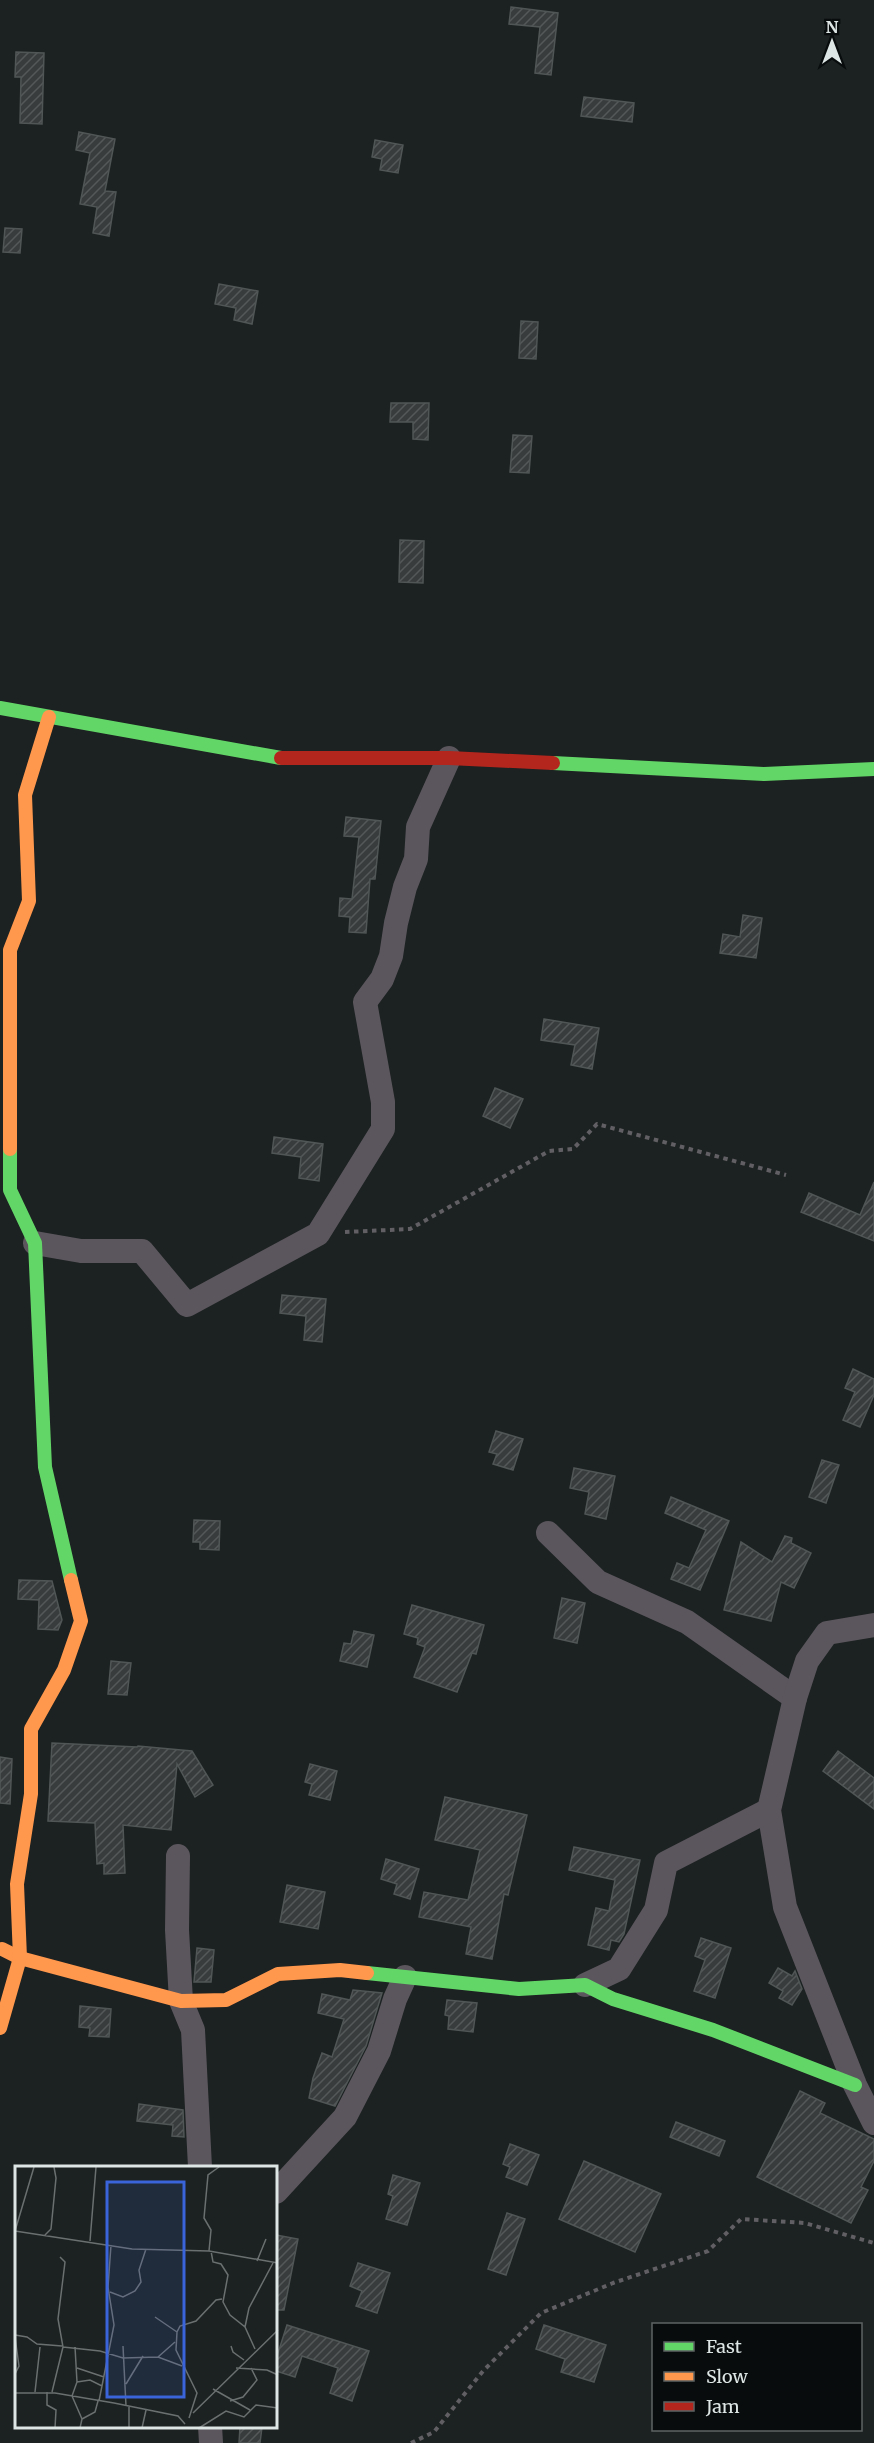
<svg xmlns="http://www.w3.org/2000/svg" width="874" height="2443" viewBox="0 0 874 2443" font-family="Merriweather,serif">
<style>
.building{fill:url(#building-hatch);stroke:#505555;stroke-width:1.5}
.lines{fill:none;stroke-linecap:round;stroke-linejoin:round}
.path{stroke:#615f63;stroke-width:4;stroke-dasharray:4.5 4.5;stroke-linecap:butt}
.street{stroke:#5b565d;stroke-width:24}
.fast{stroke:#63d668;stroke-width:14}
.slow{stroke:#ff974d;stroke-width:14}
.jam{stroke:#b3261e;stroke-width:14}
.inset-road{fill:none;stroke:#6a6f6f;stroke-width:1.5}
.view{fill:#3a65da;fill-opacity:0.15;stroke:#3a65da;stroke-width:3}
.inset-edge{fill:none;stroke:#dee5e5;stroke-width:3}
</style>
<defs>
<pattern id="building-hatch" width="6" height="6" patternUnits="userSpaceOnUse" patternTransform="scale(1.5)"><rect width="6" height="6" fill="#383c3c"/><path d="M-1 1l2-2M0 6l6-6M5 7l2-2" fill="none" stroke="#545858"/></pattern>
</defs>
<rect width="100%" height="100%" fill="#1c2121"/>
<g class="building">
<polygon points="511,7 558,13 551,75 535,73 540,27 509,24"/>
<polygon points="16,52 44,53 42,124 20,123 21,77 15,77"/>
<polygon points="584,97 634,103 632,122 581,116"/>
<polygon points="79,132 115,139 105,191 116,192 109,236 93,233 97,207 80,204 90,153 76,150"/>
<polygon points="375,140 403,145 398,173 380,170 382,159 372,157"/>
<polygon points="5,228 22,229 20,253 3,252"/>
<polygon points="219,284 258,291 252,324 234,320 236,308 215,304"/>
<polygon points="521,321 538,322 536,359 519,358"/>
<polygon points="391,403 429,403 428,440 413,439 413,422 390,422"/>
<polygon points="513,435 532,436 529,473 510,472"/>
<polygon points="400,540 424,541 423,583 399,582"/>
<polygon points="346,817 381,821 375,879 370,879 366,933 349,932 350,917 339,916 340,898 352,899 359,837 344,836"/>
<polygon points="743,915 762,918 756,958 720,953 723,934 740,937"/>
<polygon points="544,1019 599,1028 592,1069 571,1065 575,1045 541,1040"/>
<polygon points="495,1088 523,1099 510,1128 483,1116"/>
<polygon points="274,1137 323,1144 319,1181 299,1178 301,1157 272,1153"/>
<polygon points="874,1182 874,1241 801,1212 809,1193 860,1215"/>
<polygon points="282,1295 326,1299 322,1342 304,1340 306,1316 280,1313"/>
<polygon points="853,1369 874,1379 874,1395 860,1427 843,1420 855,1392 845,1388"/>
<polygon points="496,1431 523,1439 513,1470 493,1464 497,1454 489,1452"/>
<polygon points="822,1460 839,1465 826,1503 809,1497"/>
<polygon points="574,1468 615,1476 606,1519 585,1514 589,1492 570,1488"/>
<polygon points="671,1497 729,1521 700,1590 671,1579 677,1563 689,1568 706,1530 665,1513"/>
<polygon points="194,1520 220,1521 219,1550 200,1549 200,1542 193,1542"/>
<polygon points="785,1536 792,1538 791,1543 811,1553 794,1588 781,1582 771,1621 724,1610 741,1542 772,1562"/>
<polygon points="19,1580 52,1581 62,1620 58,1630 38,1629 39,1600 18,1599"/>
<polygon points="562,1598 585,1603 577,1643 554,1638"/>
<polygon points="412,1605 484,1625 476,1654 472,1653 457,1692 414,1677 425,1647 417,1644 418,1638 404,1634"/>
<polygon points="354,1631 374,1635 367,1667 340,1661 344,1643 351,1644"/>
<polygon points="111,1661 131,1663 127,1695 108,1694"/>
<polygon points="52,1743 137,1747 138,1746 192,1751 213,1785 195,1797 177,1764 171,1830 123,1825 125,1873 104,1874 104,1863 97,1864 95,1823 48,1821"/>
<polygon points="838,1751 874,1778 874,1809 823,1771"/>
<polygon points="0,1757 12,1759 10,1804 0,1803"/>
<polygon points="310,1764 337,1771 330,1800 309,1795 312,1784 305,1782"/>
<polygon points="445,1797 527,1815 508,1895 504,1894 492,1959 466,1954 471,1927 419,1917 424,1892 468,1900 480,1850 435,1840"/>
<polygon points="574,1847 640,1860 624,1934 619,1942 611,1940 609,1950 588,1945 596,1908 609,1911 615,1880 569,1870"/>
<polygon points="386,1859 419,1869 410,1899 394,1894 397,1884 381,1879"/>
<polygon points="287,1885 325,1892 318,1929 280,1922"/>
<polygon points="701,1938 731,1948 715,1998 694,1991 705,1960 695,1956"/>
<polygon points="197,1948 214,1950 211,1982 194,1982"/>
<polygon points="778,1968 792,1976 795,1971 802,1989 792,2005 779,1998 783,1991 769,1983"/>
<polygon points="353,1990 382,1993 366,2046 335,2106 309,2098 313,2078 322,2053 332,2057 344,2019 318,2013 322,1994 350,2000"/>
<polygon points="447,2000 477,2003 473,2032 448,2029 449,2016 445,2015"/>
<polygon points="80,2006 111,2009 109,2037 89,2036 90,2028 79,2027"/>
<polygon points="800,2091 825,2103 820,2113 874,2139 874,2161 861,2187 868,2190 851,2223 757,2177"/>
<polygon points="139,2104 183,2110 184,2137 172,2136 173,2125 137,2121"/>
<polygon points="676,2122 725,2141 719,2156 670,2137"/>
<polygon points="510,2144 539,2155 527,2185 506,2177 510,2167 503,2164"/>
<polygon points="584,2161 661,2194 635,2252 559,2219"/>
<polygon points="393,2175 420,2183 407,2225 386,2219 393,2196 388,2194"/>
<polygon points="507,2213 525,2219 506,2275 488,2269"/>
<polygon points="276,2235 298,2239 284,2310 276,2310"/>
<polygon points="358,2263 390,2273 377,2313 356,2306 362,2291 350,2286"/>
<polygon points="287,2325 369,2351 352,2401 330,2393 338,2368 302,2356 295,2377 276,2371 276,2359"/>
<polygon points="544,2325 606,2345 594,2382 561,2372 565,2359 536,2349"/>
<polygon points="240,2427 262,2427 260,2443 239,2443"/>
</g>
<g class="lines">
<g class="path">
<polyline points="345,1232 410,1229 549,1151 573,1149 597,1124 786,1175"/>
<polyline points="411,2443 434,2432 483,2371 541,2313 613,2283 708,2251 741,2219 805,2223 874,2243"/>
</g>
<g class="street">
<polyline points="35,1243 81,1251 142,1251 187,1305 318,1234 383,1129 383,1102 365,1002 382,979 391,956 396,923 405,887 416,859 418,827 449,758"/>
<polyline points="548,1533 598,1582 687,1622 795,1698"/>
<polyline points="874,1625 827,1633 807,1661 795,1698 769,1810 785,1907 855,2085 874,2123"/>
<polyline points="178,1856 177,1930 181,2001 193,2030 200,2167"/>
<polyline points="585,1985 619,1969 656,1910 666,1863 769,1810"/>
<polyline points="276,2192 345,2117 379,2051 395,1999 405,1977"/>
<polyline points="210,2426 211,2443"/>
</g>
<g class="fast">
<polyline points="0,708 281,758"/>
<polyline points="553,763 764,774 874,769"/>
<polyline points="10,1149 10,1190 35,1243 45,1467 71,1580"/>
<polyline points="367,1973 519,1989 585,1985 613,1999 713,2030 855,2085"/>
</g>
<g class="slow">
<polyline points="10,1149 10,950 29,901 25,795 49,717"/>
<polyline points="2,1949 20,1958 181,2001 226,2000 278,1974 340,1970 367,1973"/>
<polyline points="0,2028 20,1958 17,1884 31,1794 31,1729 64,1670 81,1621 71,1580"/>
</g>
<polyline class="jam" points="281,758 449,758 553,763"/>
</g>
<g transform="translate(15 2166)">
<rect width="262" height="262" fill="#1c2121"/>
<path class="inset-road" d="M0,65L117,83L194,85L263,97M0,65L19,1M30,69L36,63L41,12L39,1M75,75L81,1M194,85L196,64L189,52L193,9L204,1M196,85L198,96L206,98L213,109L208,136L215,149L230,161L240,183M242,95L251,73M95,126L108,131L120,125L126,116L124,104L131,83M140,151L162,166M230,161L234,142L258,97M0,169L12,171L22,178L47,180M0,171L4,200L0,208M108,180L111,240M216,180L218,186L229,194M48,181L85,185L108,192L143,191L167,200M143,191L160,176M62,202L89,211M221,202L252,204L263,209M62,216L75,214L87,220M111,218L128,190M198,223L235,244M20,226L25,181M32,226V239L41,244L40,262M37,226L48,181L43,153L50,96L45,91M0,227H40L99,237L163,250L170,258M57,230L62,216L60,181M57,230L67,253L65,262M84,235L99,159L93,121L96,79M215,235L228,231L242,214L236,202M178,247L263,164M174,252L182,227L161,184L162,166L165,160L181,155L201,134L207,133M67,253L80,246L83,235M114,262V240M127,262L131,244M184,262L211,245L229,251L241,239L263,242"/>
<path class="view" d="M92,16H169V231H92Z"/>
<rect width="262" height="262" class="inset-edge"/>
</g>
<rect x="652" y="2323" width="210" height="108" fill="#080c0c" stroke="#5e6363" stroke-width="1.5"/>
<rect x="664" y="2342" width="30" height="9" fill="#63d668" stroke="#5e6363" stroke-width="1.5"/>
<text x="706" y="2353" font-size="18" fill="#dee5e5">Fast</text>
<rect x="664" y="2372" width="30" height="9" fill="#ff974d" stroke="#5e6363" stroke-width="1.5"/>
<text x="706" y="2383" font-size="18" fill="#dee5e5">Slow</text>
<rect x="664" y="2402" width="30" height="9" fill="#b3261e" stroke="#5e6363" stroke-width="1.5"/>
<text x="706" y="2413" font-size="18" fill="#dee5e5">Jam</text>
<g transform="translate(832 42)" stroke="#080c0c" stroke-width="4.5" paint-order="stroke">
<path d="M0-4.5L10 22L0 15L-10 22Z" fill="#dee5e5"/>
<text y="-9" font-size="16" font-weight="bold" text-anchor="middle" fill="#dee5e5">N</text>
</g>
</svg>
